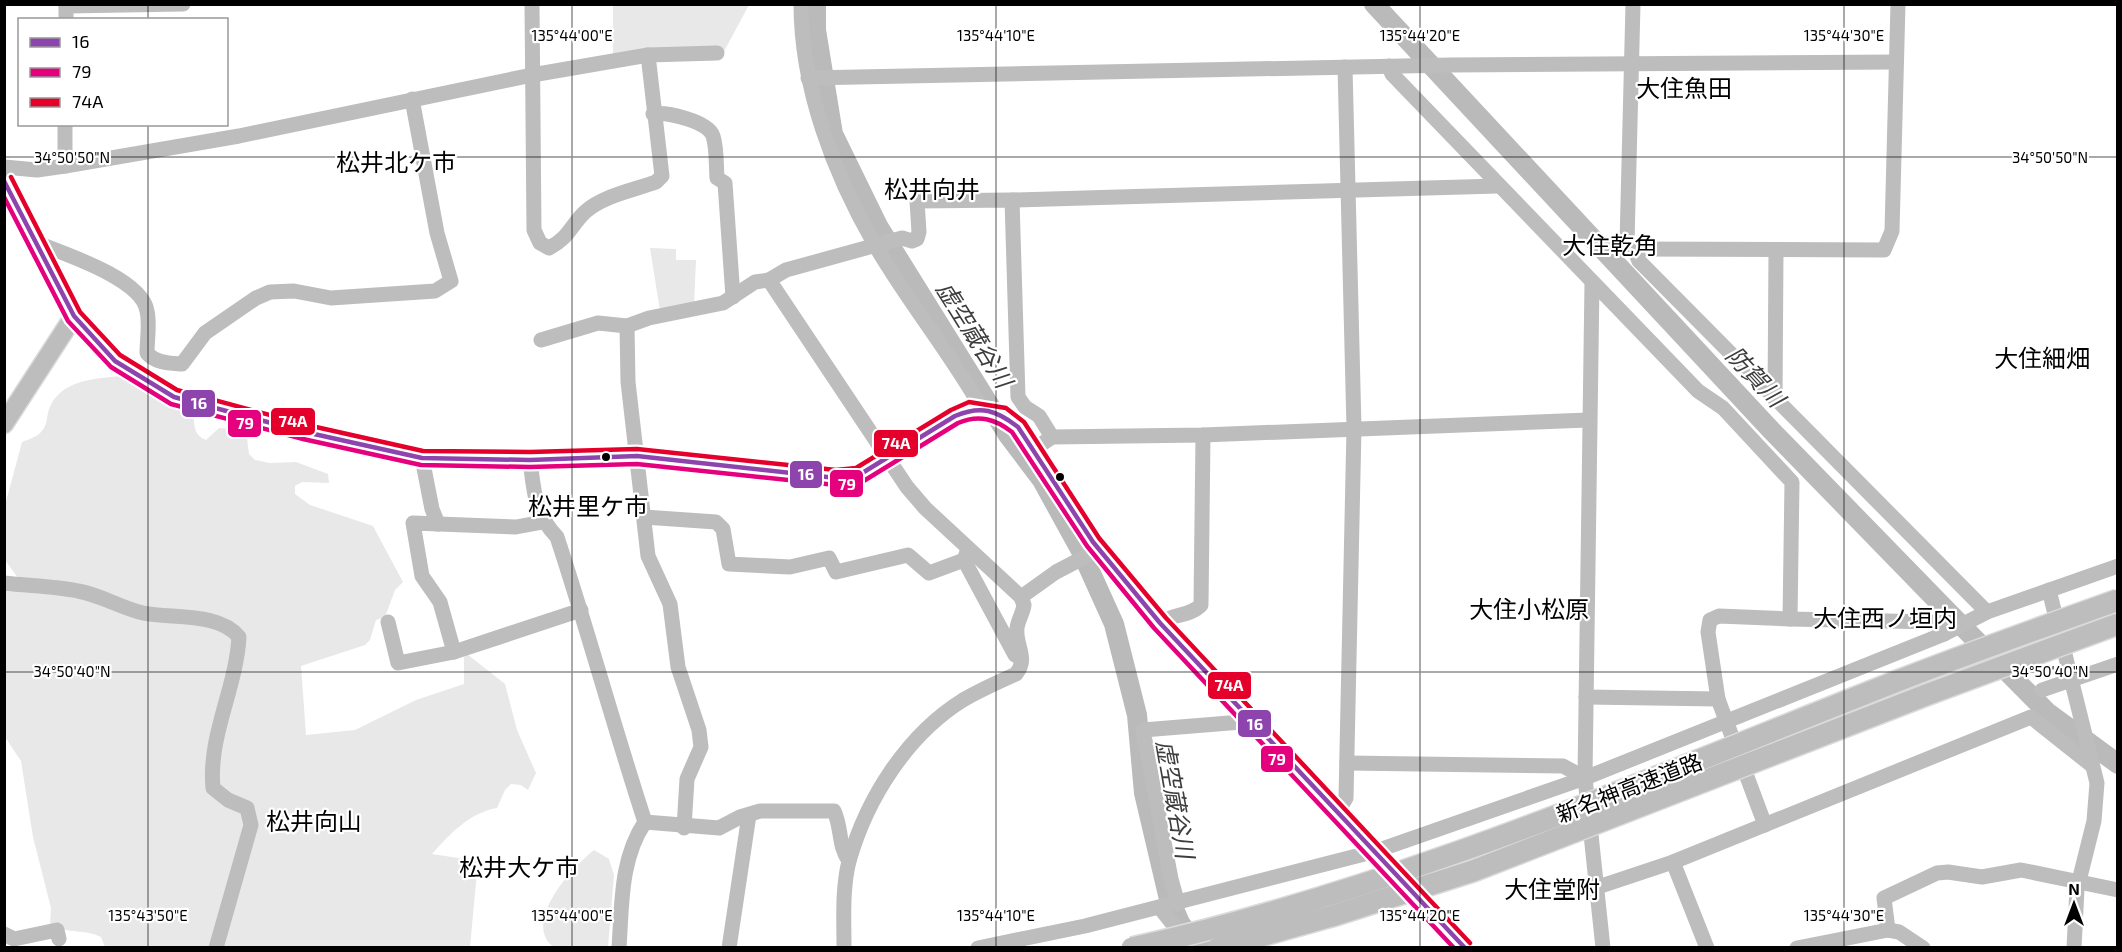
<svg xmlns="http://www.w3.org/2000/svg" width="2122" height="952" viewBox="0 0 2122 952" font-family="'Exo 2','Noto Sans JP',sans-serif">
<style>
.green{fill:#e8e8e8}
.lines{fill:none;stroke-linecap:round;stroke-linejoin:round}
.river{stroke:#bababa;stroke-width:20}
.major-casing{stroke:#dbdbdb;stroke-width:21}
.minor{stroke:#bdbdbd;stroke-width:15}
.major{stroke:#bdbdbd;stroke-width:18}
.highway-bridge-casing{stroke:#dbdbdb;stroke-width:24;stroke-linecap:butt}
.highway-bridge{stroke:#bdbdbd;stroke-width:21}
.bus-1-casing{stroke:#fff;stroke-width:9}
.bus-2-casing{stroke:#fff;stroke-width:9}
.bus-3-casing{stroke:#fff;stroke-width:9}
.bus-1{stroke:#8e44ad;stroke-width:4.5}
.bus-2{stroke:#e5007d;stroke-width:4.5}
.bus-3{stroke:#e4002b;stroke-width:4.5}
.ticks{fill:none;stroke:#000;stroke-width:1.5;stroke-opacity:0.45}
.bus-dot{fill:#000;stroke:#fff;stroke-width:2}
.labels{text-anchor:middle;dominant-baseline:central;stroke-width:4.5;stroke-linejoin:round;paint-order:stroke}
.street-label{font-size:22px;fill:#000;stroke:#fff}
.neighbourhood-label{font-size:24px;fill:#000;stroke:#fff}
.water-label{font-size:24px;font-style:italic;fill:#3d3d3d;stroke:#fff}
.ticks-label{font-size:15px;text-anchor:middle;fill:#000;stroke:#fff;stroke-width:4.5;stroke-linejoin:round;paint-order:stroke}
.line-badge{stroke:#fff;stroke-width:2}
.badge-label{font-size:16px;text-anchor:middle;font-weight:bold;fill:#fff}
</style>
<rect width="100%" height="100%" fill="#fff"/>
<g class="green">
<polygon points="613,5 749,5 722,55 613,59"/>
<polygon points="650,248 676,249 676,260 696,260 694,306 660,311"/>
<path d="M122,376L194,412C194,425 193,435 206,440L219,428L246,430L249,454L255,460L270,463L296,462L328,474L329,483L302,482L295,486V494L310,505L373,526L403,582L395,590L385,617L376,620L370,640L365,645L301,666L306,735L355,730L416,700L464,684V657L467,654L505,684L517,730L536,773L528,790L521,785L511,784L505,790L497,808C469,813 450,834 432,854L478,861L470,947H105L101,937C85,929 70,934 50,925L51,908L33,837L21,761L5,737V590L18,578L5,560L4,509L22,442C60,430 37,415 59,394C74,379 102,378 122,376Z"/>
<path d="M594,850L609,859L614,875L608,947H553C550,944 546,940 545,936C535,908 574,866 594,850Z"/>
</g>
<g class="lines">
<g class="river">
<polyline points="816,4 816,30 833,134 878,226 1008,435 1042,480 1081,551 1114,624 1137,715 1144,793 1168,895 1180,923 1193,940 1208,948"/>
<polyline points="1374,4 1771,430 1957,621 2047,712 2118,764"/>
</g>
<defs>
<polyline id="major" points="4,180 74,316 4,424"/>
</defs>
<use href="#major" class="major-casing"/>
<g class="minor">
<path d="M532,4L534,230L540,243L549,248C569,238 571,225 585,212C602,196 634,190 656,182L662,176L648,55"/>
<path d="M801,4C801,88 834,174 875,245C908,302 950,352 982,409"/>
<polyline points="66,6 183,4"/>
<polyline points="66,20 66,4"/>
<polyline points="1389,66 1392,74 1698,391 1723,408 1792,482 1790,619 1935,622 1944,634"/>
<polyline points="808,78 1451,65 1896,62"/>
<path d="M653,114C667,112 708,121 713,136C717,148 716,165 717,178L725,183L733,297"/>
<polyline points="65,166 65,124"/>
<polyline points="4,167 37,170 65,166 239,136 532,75 648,55 717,53"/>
<polyline points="1012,200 1498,186"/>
<path d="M37,243C65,254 142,279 147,311C150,324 147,340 147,353C155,363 170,363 182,364L205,333L256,298L270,292L294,291L331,298L435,291L451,281L437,233L412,99"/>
<polyline points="1627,243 1634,249 1639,261 1987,612"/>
<polyline points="1621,247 1627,243 1633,4"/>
<polyline points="1634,249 1884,250 1892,231 1898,4"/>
<polyline points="769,280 907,487 925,508 1021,597 1056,572 1100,549"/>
<polyline points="1592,282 1585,778 1603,948"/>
<polyline points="74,316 115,361 174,397 305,432 422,458 530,460 637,456 836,478 859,475 955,416 972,409 1001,414 1018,427 1093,542 1160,623 1465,948"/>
<polyline points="627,326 628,382 648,556 670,604 678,667 699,730 701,747 687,779 684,828"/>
<polyline points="541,340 598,323 627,326 649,318 723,303 755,282 769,280 786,270 902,238 912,241 917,239 919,232 917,201 1012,200 1018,397 1025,407 1039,416 1052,437"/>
<polyline points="1775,400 1776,251"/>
<polyline points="1033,450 1052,437 1203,435 1588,420"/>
<polyline points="422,458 432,509 438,524"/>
<path d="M530,460C534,491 534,513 557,537C588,631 614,727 645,822"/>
<polyline points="644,517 716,522 723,529 729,564 790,567 829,558 836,572 908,555 929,573 964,560 968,549"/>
<polyline points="964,560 1015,655"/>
<path d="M4,583C29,586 54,586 78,591C101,595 121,608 143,613C172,619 219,612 239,637C236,689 208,736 213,788L228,800L247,808L251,825L216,948"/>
<polyline points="2049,590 2097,783 2094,821 2077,889 2074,948"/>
<polyline points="388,622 398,663 454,652 581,610"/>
<path d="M1160,623C1172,614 1191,616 1201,605L1203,435"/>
<polyline points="454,652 440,602 422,576 413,523 516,527 543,522"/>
<polyline points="2042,690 2118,664"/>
<polyline points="1586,697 1718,699 1708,632 1710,620 1719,616 1790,619"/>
<polyline points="1718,699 1765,825"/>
<polyline points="1347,763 1563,766 1585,778"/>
<polyline points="1339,810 1346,798 1354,428 1345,67"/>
<path d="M645,822L719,828L740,817L760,811H834C842,828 838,846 849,861"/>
<polyline points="1598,887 1673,862"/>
<polyline points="1178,904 1171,879 1143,730 1254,721"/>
<polyline points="1160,908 1192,948"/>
<polyline points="1888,930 1884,898 1937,873 1948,872 1982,877 2021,870 2118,890"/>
<polyline points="4,934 14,939 57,930 59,939"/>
<path d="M619,948C622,905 620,859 645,822"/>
<polyline points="729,948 749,815"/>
<path d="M844,948C844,919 842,889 849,861C867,798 907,735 963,700C980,690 998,682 1016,674C1029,658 1015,646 1017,628C1018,620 1023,613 1024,605L1021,597"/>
<polyline points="978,948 1085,926 1376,851 1585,778 1944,634 1987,612 2118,566"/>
<polyline points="1707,948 1673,862 2031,717 2090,764"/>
<polyline points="1797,948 1888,930 1899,932 1923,948"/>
</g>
<use href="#major" class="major"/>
<defs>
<g id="highway-bridge">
<path d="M1132,948C1398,889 1648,779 1900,680C1972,652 2045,626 2118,600"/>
<polyline points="1218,948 1332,916 1473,871 1926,695 2118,624"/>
</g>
</defs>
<use href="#highway-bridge" class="highway-bridge-casing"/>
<use href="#highway-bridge" class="highway-bridge"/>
<defs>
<path id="bus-1" d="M4,181L74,316L115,361L174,397L305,432L422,458L530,460L637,456L836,478L859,475L955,416C981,405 996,410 1018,427L1093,542L1160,623L1465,948"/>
<path id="bus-2" d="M4,197L68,321L111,367L171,404L303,439L421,465L530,467L637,464L836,485L862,482L958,423C979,414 995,419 1012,432L1087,546L1154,628L1454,948"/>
<polyline id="bus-3" points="11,177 80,312 120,355 177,390 307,425 423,451 530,452 637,449 836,470 856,468 951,410 969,402 1006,408 1024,422 1099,538 1166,618 1470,943"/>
</defs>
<use href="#bus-1" class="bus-1-casing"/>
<use href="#bus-2" class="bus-2-casing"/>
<use href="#bus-3" class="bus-3-casing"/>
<use href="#bus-1" class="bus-1"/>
<use href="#bus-2" class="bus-2"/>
<use href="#bus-3" class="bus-3"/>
</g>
<path class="ticks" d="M148,4V20M572,4V948M996,4V948M1420,4V948M1844,4V948M148,124V948M4,157H2118M4,672H2118"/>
<g class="bus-dot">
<circle cx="606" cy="457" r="5"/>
<circle cx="1060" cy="477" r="5"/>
</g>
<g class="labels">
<g class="street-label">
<text transform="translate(1629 787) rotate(-21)">新名神高速道路</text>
</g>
<g class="neighbourhood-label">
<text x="1684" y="87">大住魚田</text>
<text x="396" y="161">松井北ケ市</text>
<text x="932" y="188">松井向井</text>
<text x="1610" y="244">大住乾角</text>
<text x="2042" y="357">大住細畑</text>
<text x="588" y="505">松井里ケ市</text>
<text x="1529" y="608">大住小松原</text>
<text x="1885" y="617">大住西ノ垣内</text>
<text x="314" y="820">松井向山</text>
<text x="519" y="866">松井大ケ市</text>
<text x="1552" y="888">大住堂附</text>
</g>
<g class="water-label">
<text transform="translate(975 334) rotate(58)">虚空蔵谷川</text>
<text transform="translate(1756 376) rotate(47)">防賀川</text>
<text transform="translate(1176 799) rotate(80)">虚空蔵谷川</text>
</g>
</g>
<g class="ticks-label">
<text x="572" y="41">135°44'00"E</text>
<text x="996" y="41">135°44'10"E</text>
<text x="1420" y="41">135°44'20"E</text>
<text x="1844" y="41">135°44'30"E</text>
<text x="72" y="163">34°50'50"N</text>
<text x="2050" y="163">34°50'50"N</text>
<text x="72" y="677">34°50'40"N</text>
<text x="2050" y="677">34°50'40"N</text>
<text x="148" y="921">135°43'50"E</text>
<text x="572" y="921">135°44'00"E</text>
<text x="996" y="921">135°44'10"E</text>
<text x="1420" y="921">135°44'20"E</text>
<text x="1844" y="921">135°44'30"E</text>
</g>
<g class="line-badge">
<rect x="181" y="389" width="35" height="29" rx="6" fill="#8e44ad"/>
<rect x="270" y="407" width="46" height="29" rx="6" fill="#e4002b"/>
<rect x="227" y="409" width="35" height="29" rx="6" fill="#e5007d"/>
<rect x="873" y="429" width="46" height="29" rx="6" fill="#e4002b"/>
<rect x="789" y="460" width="34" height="29" rx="6" fill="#8e44ad"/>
<rect x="829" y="469" width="35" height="29" rx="6" fill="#e5007d"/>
<rect x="1207" y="671" width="45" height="29" rx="6" fill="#e4002b"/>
<rect x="1237" y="709" width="35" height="29" rx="6" fill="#8e44ad"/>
<rect x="1260" y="745" width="34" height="28" rx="6" fill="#e5007d"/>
</g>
<g class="badge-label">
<text x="199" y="409">16</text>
<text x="293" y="427">74A</text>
<text x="245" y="429">79</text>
<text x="896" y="449">74A</text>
<text x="806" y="480">16</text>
<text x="847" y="490">79</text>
<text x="1229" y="691">74A</text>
<text x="1255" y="730">16</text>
<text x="1277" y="765">79</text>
</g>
<rect width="2122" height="952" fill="none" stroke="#000000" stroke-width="12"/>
<rect x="18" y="18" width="210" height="108" fill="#ffffff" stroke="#999999" stroke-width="1.5"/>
<rect x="30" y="38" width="30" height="9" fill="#8e44ad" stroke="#999999" stroke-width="1.5"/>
<text x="72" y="48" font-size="18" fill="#000000">16</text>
<rect x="30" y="68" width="30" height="9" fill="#e5007d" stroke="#999999" stroke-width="1.5"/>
<text x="72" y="78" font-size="18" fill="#000000">79</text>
<rect x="30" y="98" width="30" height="9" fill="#e4002b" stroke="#999999" stroke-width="1.5"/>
<text x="72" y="108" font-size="18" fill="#000000">74A</text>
<g transform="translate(2074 904)" stroke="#ffffff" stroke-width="4.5" paint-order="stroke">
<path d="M0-4.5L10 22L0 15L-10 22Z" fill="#000000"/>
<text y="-9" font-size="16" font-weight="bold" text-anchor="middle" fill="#000000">N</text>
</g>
</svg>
